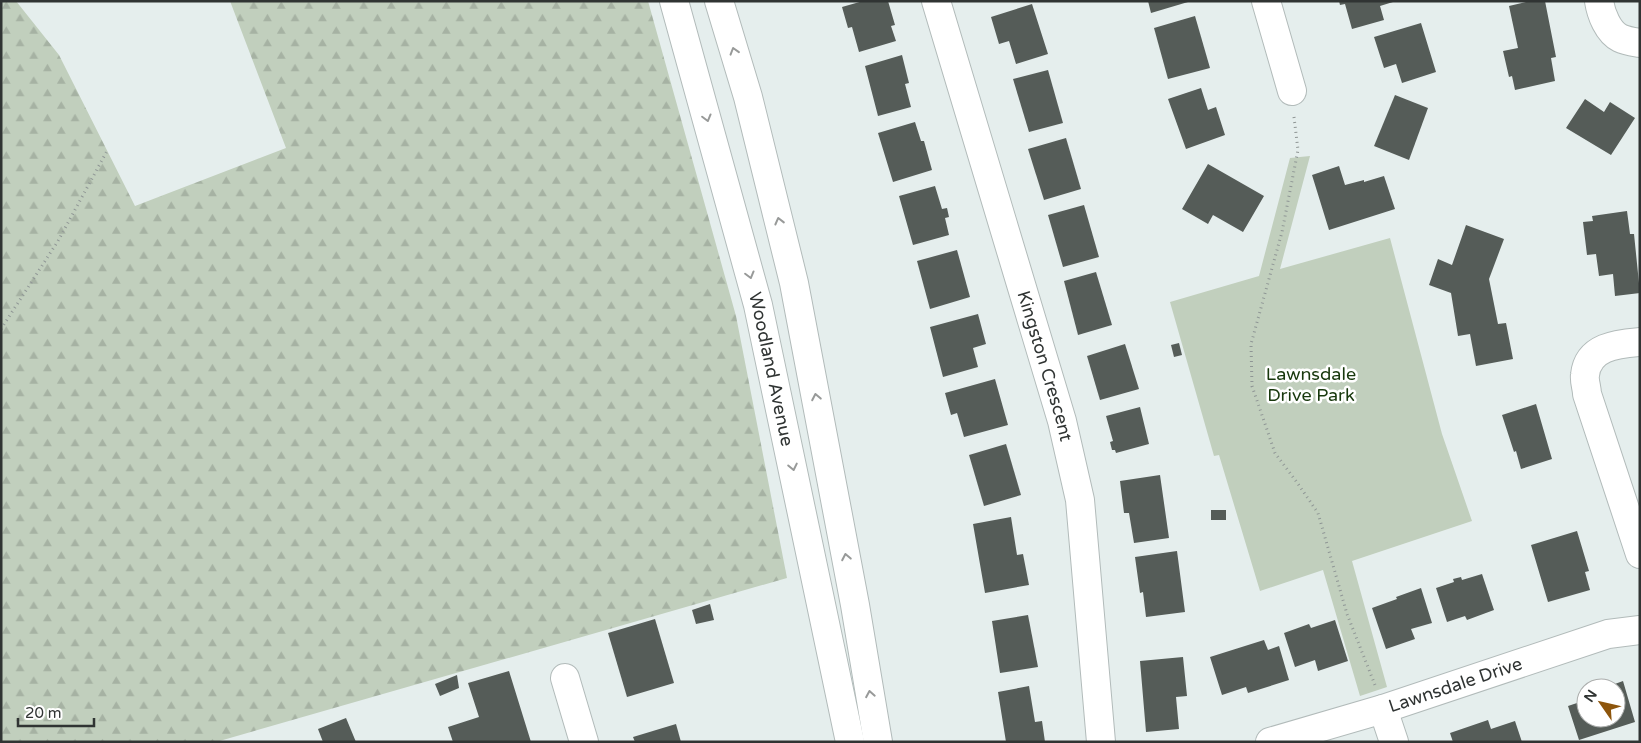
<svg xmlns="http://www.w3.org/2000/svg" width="1641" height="743" viewBox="0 0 1641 743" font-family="'Varela Round',sans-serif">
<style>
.forest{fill:url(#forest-firs)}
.park{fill:#c1cfbd}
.building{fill:#555c58}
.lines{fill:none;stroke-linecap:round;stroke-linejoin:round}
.minor-casing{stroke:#b2bbba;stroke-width:30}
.major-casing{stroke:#b2bbba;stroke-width:30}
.path{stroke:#8f9695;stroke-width:3;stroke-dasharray:1 4;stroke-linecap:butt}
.minor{stroke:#fff;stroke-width:28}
.major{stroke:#fff;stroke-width:28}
.oneway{stroke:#989a99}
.labels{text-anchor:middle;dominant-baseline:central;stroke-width:5;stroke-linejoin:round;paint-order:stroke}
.street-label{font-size:18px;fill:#303433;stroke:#fff}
.park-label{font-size:18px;fill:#18380d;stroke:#fff}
</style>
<defs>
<pattern id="forest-firs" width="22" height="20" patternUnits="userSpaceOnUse" patternTransform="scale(1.25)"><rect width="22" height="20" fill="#c1cfbd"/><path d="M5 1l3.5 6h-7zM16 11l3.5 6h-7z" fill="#a6b2a3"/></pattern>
</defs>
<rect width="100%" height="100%" fill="#e5eeed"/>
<polygon class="forest" points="1,1 16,1 59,55 135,206 286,148 230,1 648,1 736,316 787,578 216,742 1,742"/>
<polygon class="park" points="1310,156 1280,269 1390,238 1442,434 1472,521 1352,561 1387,687 1360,696 1323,570 1260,591 1219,455 1214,456 1170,302 1259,276 1290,158"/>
<g class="building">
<polygon points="863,1 888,1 895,25 891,26 896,41 859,52 852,27 848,28 842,7"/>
<polygon points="1148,1 1188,1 1188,2 1151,13"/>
<polygon points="1339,1 1393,1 1393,2 1380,6 1384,20 1352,29 1345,4 1340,5"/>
<polygon points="1530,1 1545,1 1556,57 1551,58 1555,81 1515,90 1512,76 1509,77 1503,51 1518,48 1509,6"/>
<polygon points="1032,4 1048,54 1016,64 1009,41 999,44 991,17"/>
<polygon points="1195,16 1210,68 1168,79 1154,28"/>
<polygon points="1421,23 1436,72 1402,83 1396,64 1384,68 1374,37"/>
<polygon points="902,55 909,83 905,84 911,107 878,116 865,66"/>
<polygon points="1048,70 1063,123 1029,132 1013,79"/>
<polygon points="1201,88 1208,110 1216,107 1225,135 1186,149 1168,99"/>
<polygon points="1395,95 1428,108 1409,160 1374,146"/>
<polygon points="1585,99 1604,112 1610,102 1635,118 1611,155 1566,128"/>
<polygon points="915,122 921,141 924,141 932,170 893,182 878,133"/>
<polygon points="1066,138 1081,189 1044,200 1028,149"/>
<polygon points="1208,164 1264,196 1243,232 1213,215 1208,224 1182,209"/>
<polygon points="1339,166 1345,185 1364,180 1364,182 1384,176 1395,209 1329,230 1312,175"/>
<polygon points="935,186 942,209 947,208 949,217 945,218 949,235 913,245 899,196"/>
<polygon points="1084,205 1099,257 1063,267 1048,215"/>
<polygon points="1627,211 1630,234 1634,234 1640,293 1615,296 1613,274 1599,276 1596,254 1587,255 1583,222 1593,221 1592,216"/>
<polygon points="1466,225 1504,239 1489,279 1498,324 1506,323 1513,359 1476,366 1470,334 1458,336 1451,293 1429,285 1438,259 1452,265"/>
<polygon points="957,250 970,297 930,309 917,261"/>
<polygon points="1096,272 1112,325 1078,335 1064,281"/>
<polygon points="978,314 986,344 973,348 978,367 943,377 930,327"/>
<polygon points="1179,343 1182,355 1174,357 1171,345"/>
<polygon points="1125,344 1139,389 1100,400 1087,356"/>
<polygon points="995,379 1008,425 964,437 957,413 951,415 945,393"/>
<polygon points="1536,404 1552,459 1521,469 1516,451 1514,452 1502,415"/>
<polygon points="1140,407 1149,444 1116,453 1115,450 1112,450 1110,442 1113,441 1106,416"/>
<polygon points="1006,444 1021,495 984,506 969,455"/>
<polygon points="1160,475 1169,538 1134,543 1129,513 1124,513 1120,481"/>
<rect x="1211" y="510" width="15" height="10"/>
<polygon points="1011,517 1017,555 1023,554 1029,585 985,593 973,524"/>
<polygon points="1577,531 1589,571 1585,572 1590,590 1548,602 1531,545"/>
<polygon points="1177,551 1185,612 1146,617 1143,592 1140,593 1135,557"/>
<polygon points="1482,574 1494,610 1467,620 1465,616 1447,622 1436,588 1454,582 1453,579 1461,577 1462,580"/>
<polygon points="1421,588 1432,623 1411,629 1415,639 1386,649 1372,608 1397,599 1396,597"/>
<polygon points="710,604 714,620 696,624 692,610"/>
<polygon points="1028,615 1038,667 1000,673 992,621"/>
<polygon points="655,619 674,683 627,697 608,633"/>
<polygon points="1335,620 1348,661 1318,671 1315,660 1295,667 1284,633 1309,624 1311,628"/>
<polygon points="1264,640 1268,650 1279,646 1289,680 1248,693 1246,687 1222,695 1210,657"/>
<polygon points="1183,657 1187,696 1176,697 1179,729 1146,732 1140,661"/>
<polygon points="509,671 531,742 453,742 448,727 479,717 468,683"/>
<polygon points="457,675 459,688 440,696 435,684"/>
<polygon points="1623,681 1635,722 1579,740 1568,706 1586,700 1586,718 1616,718 1616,688 1604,688"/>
<polygon points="1029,686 1035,722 1042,721 1045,742 1006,742 998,692"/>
<polygon points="346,718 356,742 323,742 318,729"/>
<polygon points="1488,720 1491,729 1515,721 1522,742 1453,742 1450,733"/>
<polygon points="676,724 681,742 635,742 633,737"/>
</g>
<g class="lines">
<defs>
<g id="minor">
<path id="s1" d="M936,1L1062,421L1080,500L1101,742"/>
<polyline points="1266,1 1292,91"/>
<path d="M1599,1C1601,14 1608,32 1620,38C1626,41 1634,42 1640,43"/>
<path d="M1640,342C1618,344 1588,346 1585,375C1584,381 1587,388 1587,394L1640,554"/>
<polyline points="565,678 584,742"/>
<polyline points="1383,709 1394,742"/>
<path id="s2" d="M1270,742L1383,709L1608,634L1640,630"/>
</g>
<g id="major">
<path id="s3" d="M674,1L758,305L850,742"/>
<polyline points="719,1 748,97 794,283 855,605 878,742"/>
</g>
</defs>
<use href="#minor" class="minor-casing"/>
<use href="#major" class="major-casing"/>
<g class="path">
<polyline points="1294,117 1298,150 1282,232 1251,344 1252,386 1275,453 1296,481 1318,513 1347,614 1375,685"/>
<polyline points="1,329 58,241 107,151"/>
</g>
<use href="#minor" class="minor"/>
<use href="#major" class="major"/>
</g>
<defs><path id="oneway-chevron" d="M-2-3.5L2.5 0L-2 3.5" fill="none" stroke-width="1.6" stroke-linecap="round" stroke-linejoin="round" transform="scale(1.25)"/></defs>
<g class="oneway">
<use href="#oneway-chevron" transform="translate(734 51) rotate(-107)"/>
<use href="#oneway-chevron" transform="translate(707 118) rotate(75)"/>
<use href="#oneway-chevron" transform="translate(779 221) rotate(-104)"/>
<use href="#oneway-chevron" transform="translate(750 275) rotate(75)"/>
<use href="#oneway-chevron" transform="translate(816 397) rotate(-101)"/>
<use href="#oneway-chevron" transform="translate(793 467) rotate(78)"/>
<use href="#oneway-chevron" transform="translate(846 557) rotate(-101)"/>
<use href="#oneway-chevron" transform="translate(870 694) rotate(-100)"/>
</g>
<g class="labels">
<g class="street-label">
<text stroke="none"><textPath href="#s1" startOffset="381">Kingston Crescent</textPath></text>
<text stroke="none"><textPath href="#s3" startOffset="381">Woodland Avenue</textPath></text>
<text stroke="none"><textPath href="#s2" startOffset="194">Lawnsdale Drive</textPath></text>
</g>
<g class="park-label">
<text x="1311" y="374">Lawnsdale<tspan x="1311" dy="21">Drive Park</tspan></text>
</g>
</g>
<rect width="1641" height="743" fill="none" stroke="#303433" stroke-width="5"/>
<g transform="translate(1601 703) rotate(304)"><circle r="24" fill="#ffffff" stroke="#acaead"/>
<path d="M0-4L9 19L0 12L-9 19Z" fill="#8d550c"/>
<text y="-8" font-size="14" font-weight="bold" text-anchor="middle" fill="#303433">N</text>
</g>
<path d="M18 718v8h76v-8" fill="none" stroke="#303433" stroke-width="2.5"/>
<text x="25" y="718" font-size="15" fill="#303433" stroke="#ffffff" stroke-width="4" paint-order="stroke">20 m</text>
</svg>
